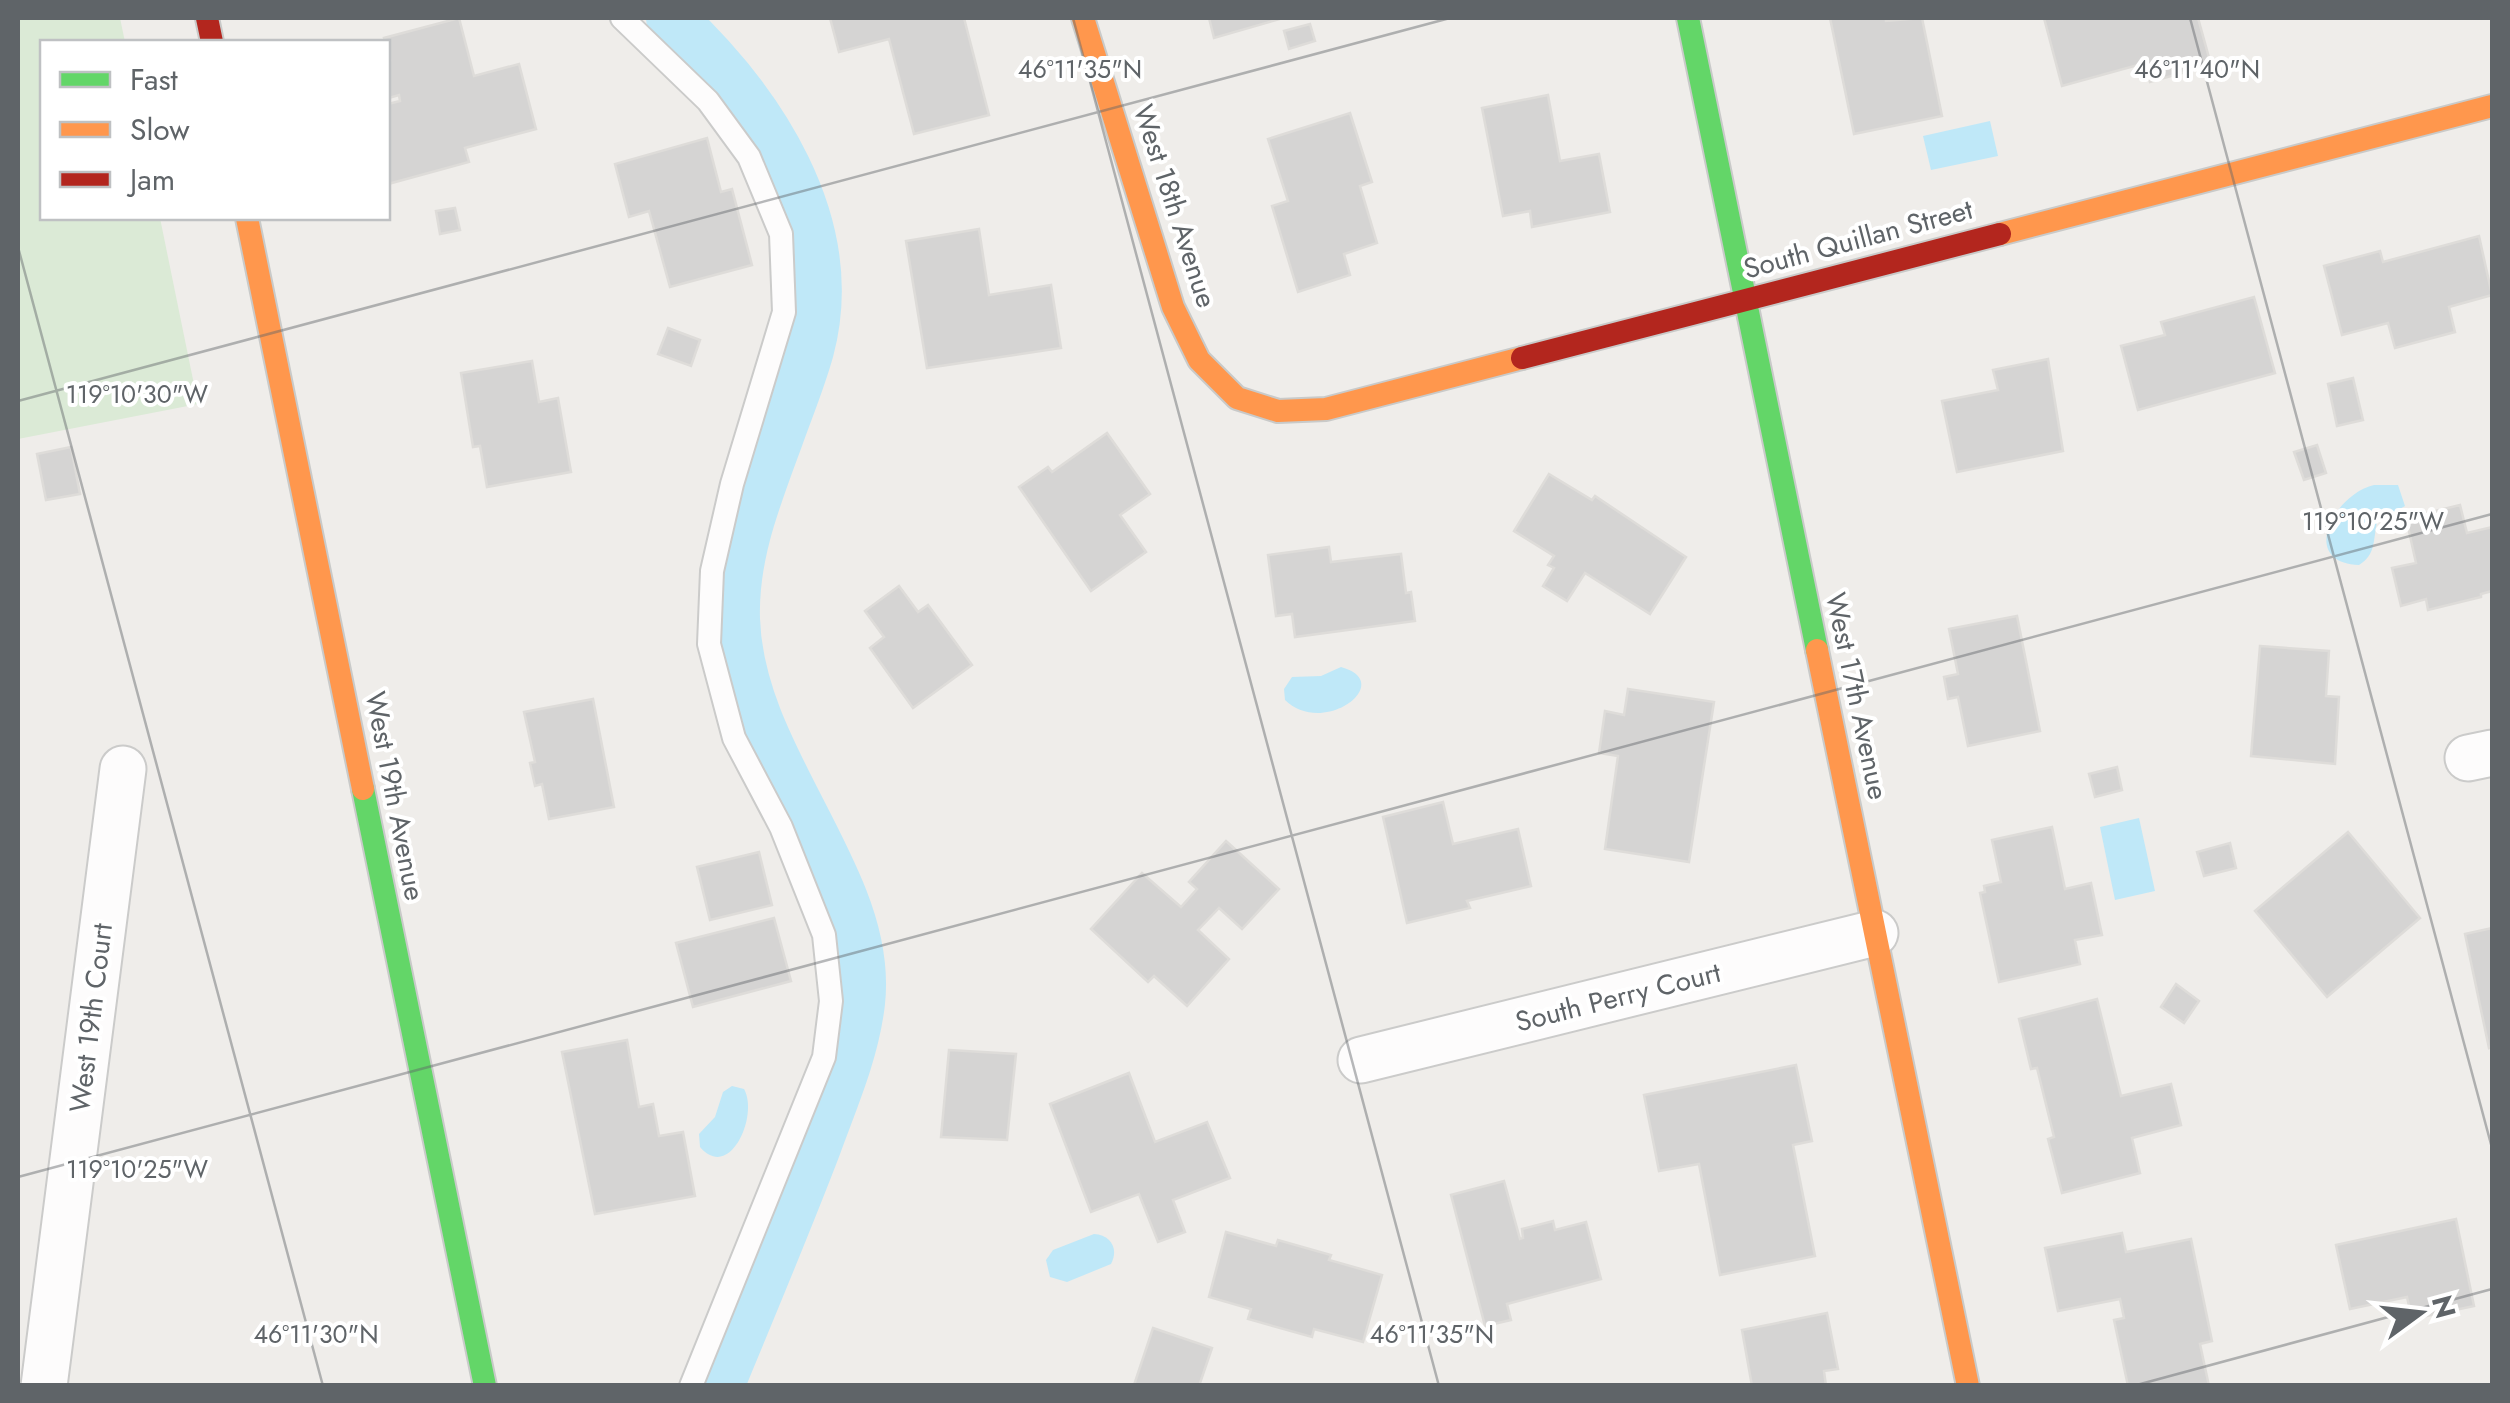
<svg xmlns="http://www.w3.org/2000/svg" width="2510" height="1403" viewBox="0 0 2510 1403" font-family="Jost,sans-serif">
<style>
.park{fill:#dbead6}
.water{fill:#bfe8f8}
.lines{fill:none;stroke-linecap:round;stroke-linejoin:round}
.canal{stroke:#bfe8f8;stroke-width:50}
.building{fill:#d5d4d3;stroke:#dedcd9;stroke-width:2.5}
.lane-casing{stroke:#cbcbca;stroke-width:26}
.street-casing{stroke:#cbcbca;stroke-width:49}
.fast-casing{stroke:#c9cac9;stroke-width:26}
.slow-casing{stroke:#c9cac9;stroke-width:26}
.jam-casing{stroke:#c9cac9;stroke-width:26}
.lane{stroke:#fdfcfc;stroke-width:22}
.street{stroke:#fdfcfc;stroke-width:45}
.fast{stroke:#63d668;stroke-width:22}
.slow{stroke:#ff974d;stroke-width:22}
.jam{stroke:#b3261e;stroke-width:22}
.ticks{fill:none;stroke:#5f6468;stroke-width:2.5;stroke-opacity:0.45}
.labels{text-anchor:middle;dominant-baseline:central;stroke-width:8;stroke-linejoin:round;paint-order:stroke}
.street-label{font-size:28px;fill:#5f6468;stroke:#fff}
.ticks-label{font-size:25px;text-anchor:middle;fill:#5f6468;stroke:#fff;stroke-width:8;stroke-linejoin:round;paint-order:stroke}
</style>
<rect width="100%" height="100%" fill="#efedea"/>
<polygon class="park" points="18,18 120,18 125,42 42,42 42,218 160,218 198,404 18,439"/>
<g class="water">
<polygon points="1990,121 1998,156 1931,170 1923,136"/>
<path d="M2374,485H2398L2405,506L2377,522C2373,540 2376,555 2359,565C2298,563 2334,494 2374,485Z"/>
<path d="M1341,667C1397,682 1324,738 1285,700L1284,689L1292,677L1321,676Z"/>
<polygon points="2139,818 2155,891 2115,900 2100,827"/>
<path d="M732,1086L744,1089C759,1115 730,1182 700,1147L699,1134L715,1117L723,1092Z"/>
<path d="M1094,1234C1111,1235 1119,1249 1111,1264L1067,1282L1050,1277L1046,1260L1053,1250Z"/>
</g>
<g class="lines">
<path class="canal" d="M671,18C759,100 843,223 809,350C801,379 789,408 779,436C757,496 733,554 735,619C738,720 807,807 843,899C856,932 864,968 860,1003C854,1053 833,1100 816,1147C785,1228 752,1306 719,1386"/>
</g>
<g class="building">
<polygon points="459,18 474,76 519,64 536,129 465,148 469,162 388,184 388,104 400,101 399,95 389,98 388,93 390,60 384,38"/>
<polygon points="830,18 964,18 989,115 914,134 889,39 839,52"/>
<polygon points="1209,18 1283,18 1214,38"/>
<polygon points="1830,18 1886,18 1886,21 1922,18 1942,116 1854,134"/>
<polygon points="2044,18 2198,18 2211,65 2150,82 2145,63 2062,86"/>
<polygon points="1310,24 1315,41 1289,49 1284,31"/>
<polygon points="1548,95 1560,161 1599,154 1610,212 1532,227 1530,211 1503,216 1482,108"/>
<polygon points="1350,113 1372,182 1360,186 1377,243 1344,254 1350,275 1298,292 1272,206 1288,201 1268,139"/>
<polygon points="707,138 721,192 732,189 752,265 670,287 649,211 629,217 615,164"/>
<polygon points="455,208 460,230 440,234 436,211"/>
<polygon points="979,229 989,295 1051,285 1061,348 927,368 906,241"/>
<polygon points="2479,236 2492,295 2449,307 2455,332 2395,348 2388,323 2342,335 2324,266 2380,251 2383,262"/>
<polygon points="2254,297 2275,373 2138,410 2121,346 2165,335 2161,322"/>
<polygon points="668,328 700,340 691,366 658,354"/>
<polygon points="2048,359 2063,451 1957,472 1942,401 1998,390 1993,370"/>
<polygon points="532,361 539,402 558,398 571,472 487,487 480,446 473,447 461,373"/>
<polygon points="2353,378 2363,420 2337,426 2328,384"/>
<polygon points="1107,433 1150,494 1120,515 1146,552 1091,591 1019,487 1048,467 1052,472"/>
<polygon points="2317,445 2326,473 2304,480 2294,452"/>
<polygon points="71,447 80,494 46,500 37,454"/>
<polygon points="1549,474 1592,500 1595,496 1686,557 1650,614 1585,573 1567,601 1543,586 1554,568 1548,565 1554,556 1514,531"/>
<polygon points="2460,505 2467,533 2492,527 2492,591 2481,594 2481,597 2428,610 2426,599 2401,606 2392,568 2416,563 2406,518"/>
<polygon points="1329,547 1331,562 1401,554 1406,593 1411,592 1415,621 1295,637 1292,614 1276,616 1268,555"/>
<polygon points="899,586 918,612 928,605 972,665 913,708 870,648 884,637 865,611"/>
<polygon points="2017,616 2040,731 1968,746 1958,697 1948,699 1944,677 1958,674 1949,629"/>
<polygon points="2260,646 2329,651 2326,696 2339,697 2335,764 2251,756"/>
<polygon points="1628,689 1714,702 1689,862 1605,849 1618,756 1599,753 1605,711 1624,715"/>
<polygon points="593,699 614,807 549,819 542,784 535,786 530,763 535,762 524,712"/>
<polygon points="2117,767 2122,790 2095,797 2089,774"/>
<polygon points="1443,802 1453,844 1518,829 1531,886 1467,901 1470,908 1407,923 1383,817"/>
<polygon points="2052,827 2065,889 2091,883 2102,935 2075,940 2080,964 1999,982 1980,893 1985,892 1984,886 2001,882 1992,840"/>
<polygon points="2348,832 2420,918 2327,997 2255,911"/>
<polygon points="1226,841 1279,889 1242,929 1219,908 1198,930 1229,959 1187,1006 1154,976 1148,982 1091,929 1142,873 1181,907 1197,889 1189,882"/>
<polygon points="2230,843 2236,868 2204,876 2197,852"/>
<polygon points="759,852 772,905 710,920 697,867"/>
<polygon points="774,918 791,981 693,1007 676,943"/>
<polygon points="2492,928 2492,1047 2489,1048 2465,934"/>
<polygon points="2176,984 2199,1001 2184,1023 2161,1007"/>
<polygon points="2097,999 2121,1096 2171,1084 2181,1125 2132,1138 2140,1173 2062,1193 2048,1139 2054,1137 2037,1068 2031,1069 2019,1019"/>
<polygon points="627,1040 639,1107 653,1104 659,1136 683,1132 695,1196 595,1214 562,1052"/>
<polygon points="949,1050 1016,1054 1007,1140 941,1137"/>
<polygon points="1796,1065 1812,1141 1793,1145 1815,1256 1720,1275 1699,1164 1659,1171 1644,1095"/>
<polygon points="1129,1073 1155,1142 1207,1122 1230,1178 1173,1200 1185,1232 1158,1242 1139,1194 1091,1212 1050,1104"/>
<polygon points="1504,1181 1520,1239 1523,1238 1522,1229 1553,1221 1555,1230 1586,1222 1601,1279 1507,1304 1511,1320 1485,1326 1451,1195"/>
<polygon points="2456,1219 2474,1306 2412,1319 2407,1297 2350,1309 2336,1245"/>
<polygon points="1226,1232 1276,1246 1278,1240 1331,1255 1329,1260 1382,1275 1363,1342 1314,1329 1312,1337 1248,1319 1251,1309 1209,1297"/>
<polygon points="2122,1233 2126,1252 2191,1239 2212,1341 2200,1344 2209,1386 2128,1386 2114,1320 2124,1318 2120,1299 2058,1311 2045,1248"/>
<polygon points="1827,1313 1838,1369 1824,1371 1826,1386 1752,1386 1742,1330"/>
<polygon points="1153,1328 1212,1348 1199,1386 1134,1385"/>
</g>
<g class="lines">
<defs>
<polyline id="lane" points="622,18 708,101 749,157 781,234 784,312 732,484 712,571 709,644 734,738 781,827 824,935 831,1001 824,1057 691,1386"/>
<g id="street">
<polyline points="2468,758 2492,753"/>
<polyline points="1361,1060 1875,933"/>
<polyline points="44,1386 123,769"/>
</g>
<g id="fast">
<polyline points="1688,18 1817,650"/>
<polyline points="363,789 485,1386"/>
</g>
<g id="slow">
<polyline points="1083,18 1173,307 1199,360 1237,398 1278,411 1326,409 1522,358"/>
<polyline points="247,218 363,789"/>
<polyline points="2000,234 2492,106"/>
<polyline points="1817,650 1968,1386"/>
</g>
<g id="jam">
<polyline points="207,18 212,42"/>
<polyline points="1522,358 2000,234"/>
</g>
</defs>
<use href="#lane" class="lane-casing"/>
<use href="#street" class="street-casing"/>
<use href="#fast" class="fast-casing"/>
<use href="#slow" class="slow-casing"/>
<use href="#jam" class="jam-casing"/>
<use href="#lane" class="lane"/>
<use href="#street" class="street"/>
<use href="#fast" class="fast"/>
<use href="#slow" class="slow"/>
<use href="#jam" class="jam"/>
</g>
<path class="ticks" d="M1073,18L1439,1386M2190,18L2492,1148M18,247L323,1386M18,401L1450,18M18,1177L2492,514M2133,1386L2492,1289"/>
<g class="labels">
<g class="street-label">
<text transform="translate(1175 206) rotate(72)">West 18th Avenue</text>
<text transform="translate(1858 239) rotate(-15)">South Quillan Street</text>
<text transform="translate(1857 696) rotate(78)">West 17th Avenue</text>
<text transform="translate(395 796) rotate(79)">West 19th Avenue</text>
<text transform="translate(1618 997) rotate(-14)">South Perry Court</text>
<text transform="translate(91 1018) rotate(-83)">West 19th Court</text>
</g>
</g>
<g class="ticks-label">
<text x="1080" y="78">46°11'35"N</text>
<text x="2197" y="78">46°11'40"N</text>
<text x="137" y="403">119°10'30"W</text>
<text x="2373" y="530">119°10'25"W</text>
<text x="137" y="1178">119°10'25"W</text>
<text x="316" y="1343">46°11'30"N</text>
<text x="1432" y="1343">46°11'35"N</text>
</g>
<rect width="2510" height="1403" fill="none" stroke="#5f6468" stroke-width="40"/>
<rect x="40" y="40" width="350" height="180" fill="#ffffff" stroke="#bfc1c3" stroke-width="2.5"/>
<rect x="60" y="72" width="50" height="15" fill="#63d668" stroke="#bfc1c3" stroke-width="2.5"/>
<text x="130" y="90" font-size="30" fill="#5f6468">Fast</text>
<rect x="60" y="122" width="50" height="15" fill="#ff974d" stroke="#bfc1c3" stroke-width="2.5"/>
<text x="130" y="140" font-size="30" fill="#5f6468">Slow</text>
<rect x="60" y="172" width="50" height="15" fill="#b3261e" stroke="#bfc1c3" stroke-width="2.5"/>
<text x="130" y="190" font-size="30" fill="#5f6468">Jam</text>
<g transform="translate(2420 1313) rotate(75)" stroke="#ffffff" stroke-width="8" paint-order="stroke">
<path d="M0-8L18 38L0 25L-18 38Z" fill="#5f6468"/>
<text y="-15" font-size="28" font-weight="bold" text-anchor="middle" fill="#5f6468">N</text>
</g>
</svg>
